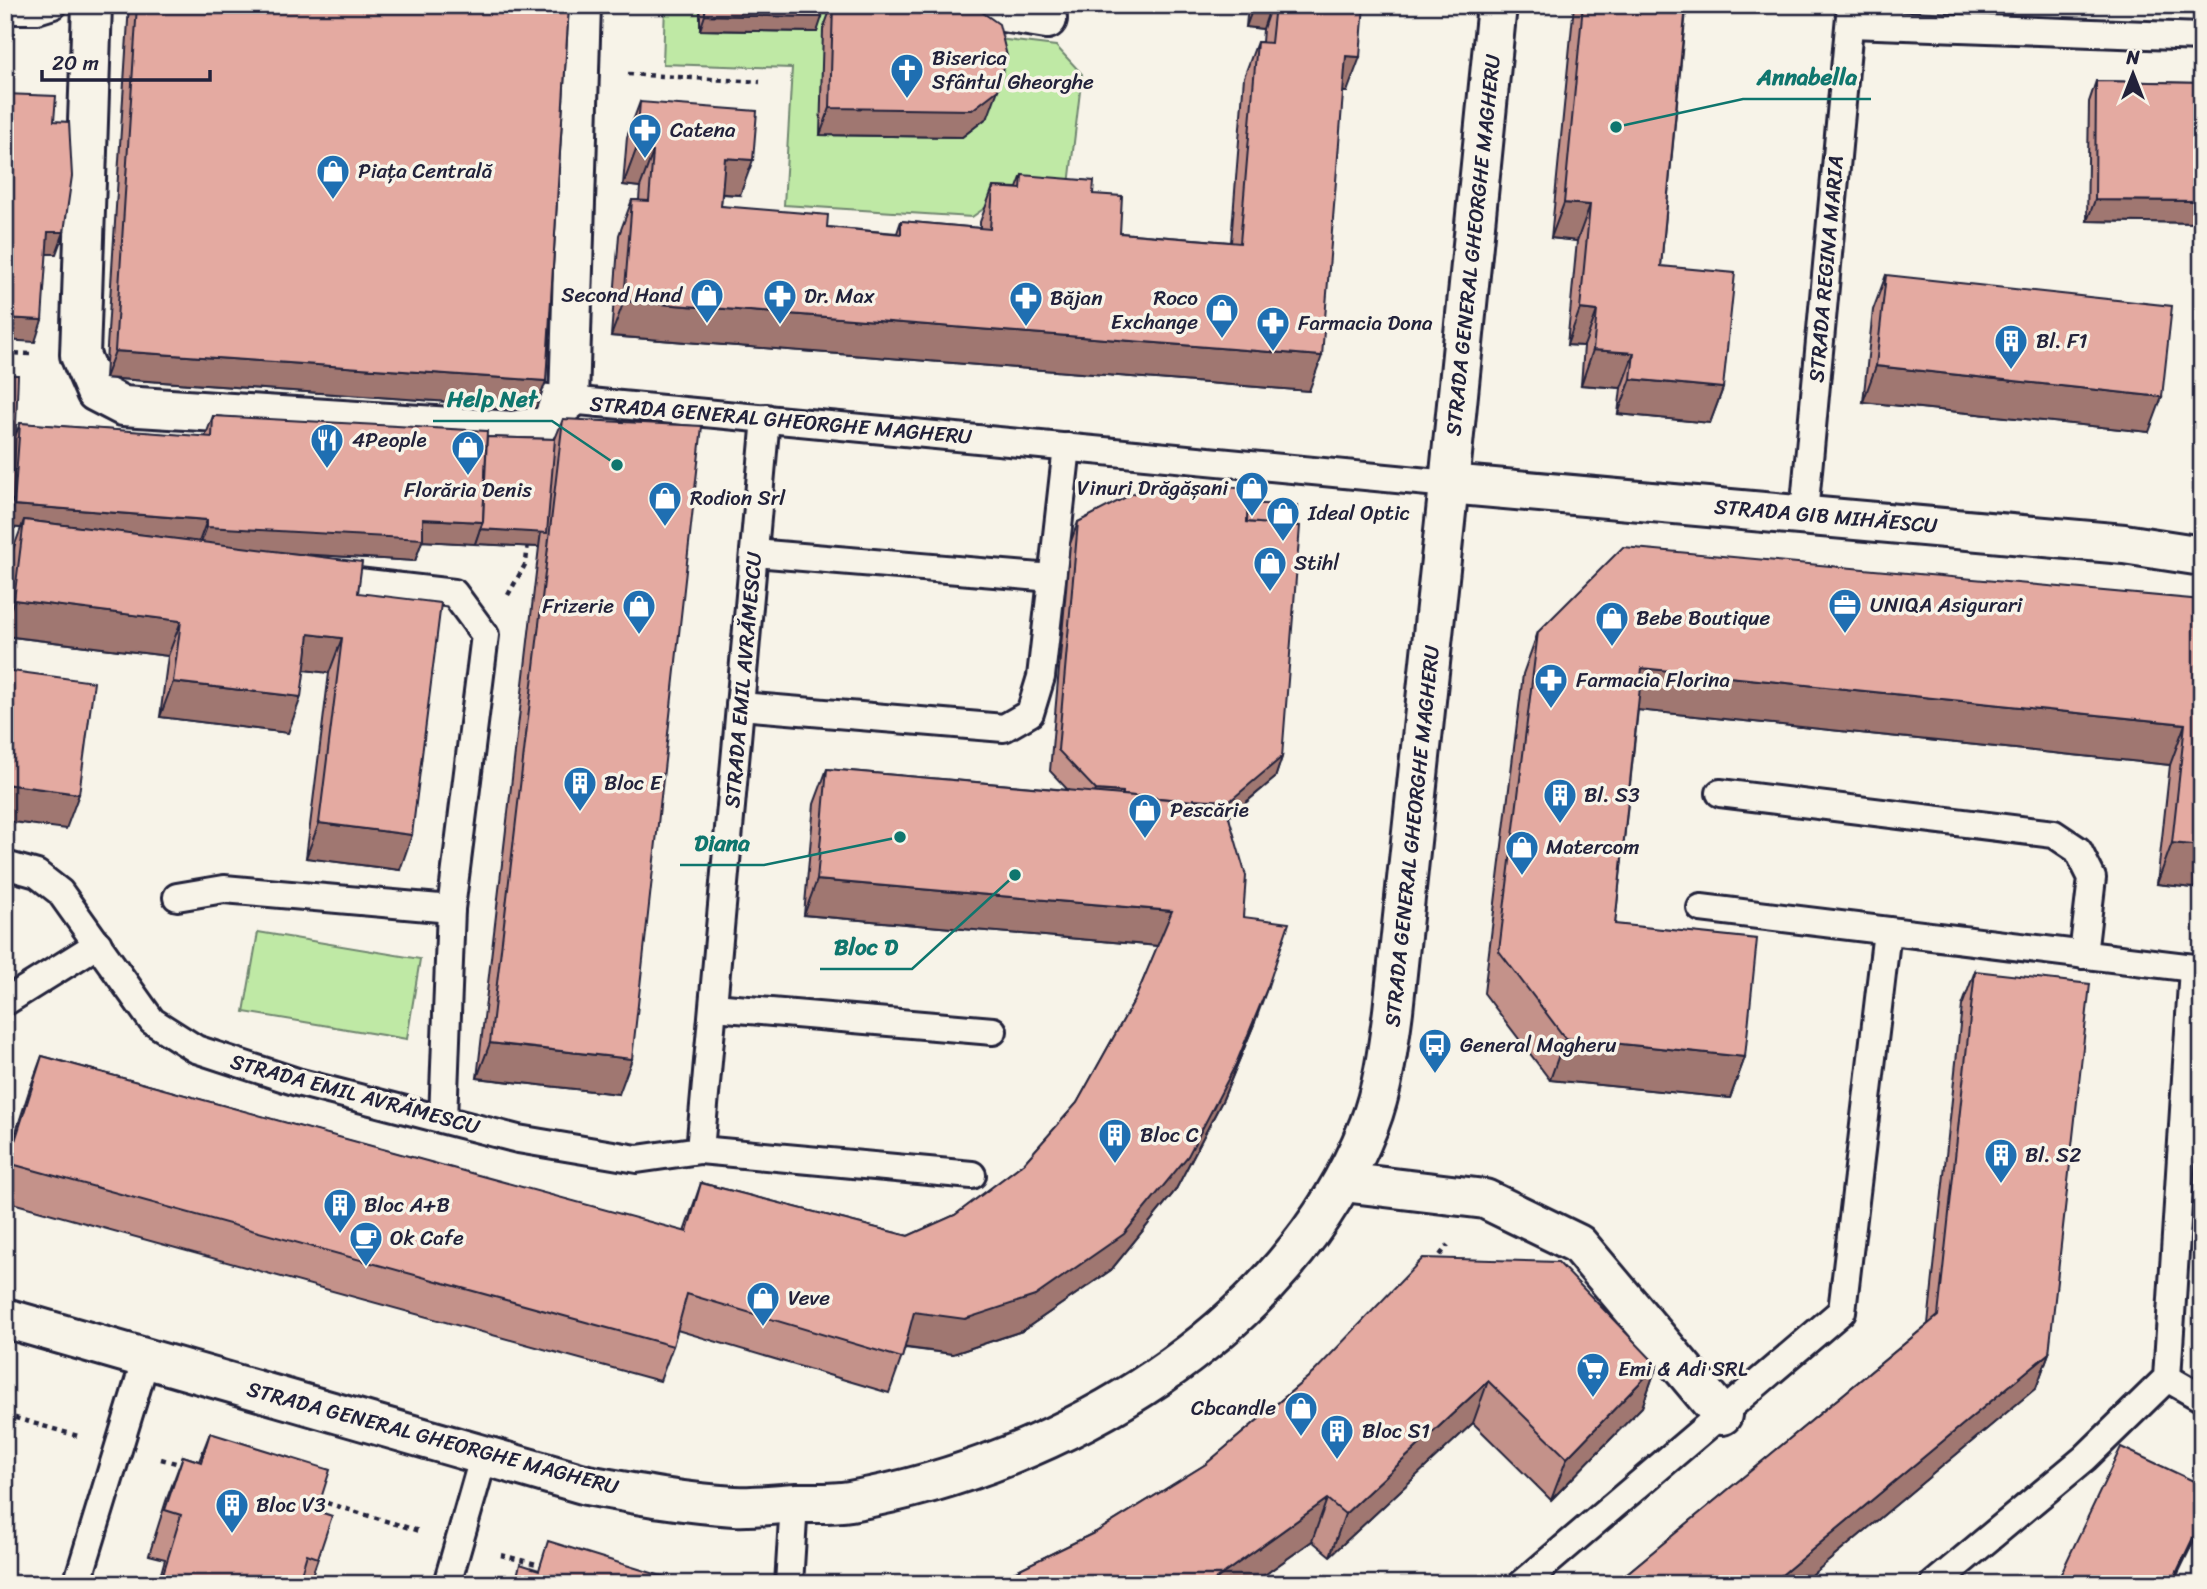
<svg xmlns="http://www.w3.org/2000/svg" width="2207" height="1589" viewBox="0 0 2207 1589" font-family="Sriracha,sans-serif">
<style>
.green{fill:#bfe9a5;stroke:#708670;stroke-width:2}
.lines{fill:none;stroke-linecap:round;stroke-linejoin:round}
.service-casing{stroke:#22223b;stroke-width:32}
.pedestrian-casing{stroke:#22223b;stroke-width:44}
.minor-casing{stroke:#22223b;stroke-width:44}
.tertiary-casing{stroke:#22223b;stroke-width:44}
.secondary-casing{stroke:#22223b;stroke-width:44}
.path{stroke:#22223b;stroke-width:4.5;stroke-dasharray:5 5;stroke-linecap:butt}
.service{stroke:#f7f3e8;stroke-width:26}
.pedestrian{stroke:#f7f3e8;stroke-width:38}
.minor{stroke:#f7f3e8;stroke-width:38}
.tertiary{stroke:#f7f3e8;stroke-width:38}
.secondary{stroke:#f7f3e8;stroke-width:38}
.wall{fill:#c4928a;stroke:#22223b;stroke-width:2}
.shaded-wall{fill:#a07771;stroke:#22223b;stroke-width:2}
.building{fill:#e4aaa1;stroke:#22223b;stroke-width:2}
.labels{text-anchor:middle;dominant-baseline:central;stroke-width:7;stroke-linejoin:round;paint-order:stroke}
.poi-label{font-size:21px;fill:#22223b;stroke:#f7f3e8;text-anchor:start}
.street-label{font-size:21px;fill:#22223b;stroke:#f7f3e8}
.leader{fill:none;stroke:#0f766e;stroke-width:2.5}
.callout-dot{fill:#0f766e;stroke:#f7f3e8;stroke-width:2.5}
.callout-label{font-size:23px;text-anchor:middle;font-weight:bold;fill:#0f766e;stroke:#f7f3e8;stroke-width:7;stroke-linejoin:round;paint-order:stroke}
</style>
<rect width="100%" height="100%" fill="#f7f3e8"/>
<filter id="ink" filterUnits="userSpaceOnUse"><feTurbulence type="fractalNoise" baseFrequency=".0143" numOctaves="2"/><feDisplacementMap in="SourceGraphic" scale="14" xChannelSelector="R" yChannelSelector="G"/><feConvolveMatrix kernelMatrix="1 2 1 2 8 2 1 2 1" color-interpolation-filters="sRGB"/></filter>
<g filter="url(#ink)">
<g class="green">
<polygon points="665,5 969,5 998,39 1056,46 1082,74 1067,202 999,198 972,217 784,205 792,68 663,64"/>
<polygon points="258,932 420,959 407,1039 244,1012"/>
</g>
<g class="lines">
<defs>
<g id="service">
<polyline points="5,10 37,10 53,5"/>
<polyline points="1850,24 2202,37"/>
<polyline points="537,397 1449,484"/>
<polyline points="1804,514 1851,5"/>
<polyline points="5,540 52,545"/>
<polyline points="754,553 1052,578"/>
<polyline points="323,578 454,593 485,635 451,909 443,1119"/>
<polyline points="740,706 1004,728 1030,713 1041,677 1067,447"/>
<polyline points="1720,793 2054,834 2078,850 2092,878 2083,955"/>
<polyline points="5,865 37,874 60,892 152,1021 196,1049 297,1082 518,1139 637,1159 700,1150 766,418"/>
<polyline points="177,897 224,889 451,909"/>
<polyline points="1701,908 2202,969"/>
<polyline points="5,1002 98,944"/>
<polyline points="714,1007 993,1031"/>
<polyline points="700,1150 972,1175"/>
<polyline points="2167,1378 2202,1398"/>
<polyline points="77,1584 146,1358"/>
<polyline points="447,1584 484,1455"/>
<polyline points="789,1584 794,1503"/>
<polyline points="1522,1584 1842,1311 1887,931"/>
<polyline points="1934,1584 2085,1458 2167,1378 2193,968"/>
</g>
<polyline id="pedestrian" points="92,5 80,355 96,392 123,406 513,431 536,427 569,400 581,5"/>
<g id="minor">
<polyline points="998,5 1003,12 1047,19"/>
<polyline points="1343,1182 1485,1199 1578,1244 1722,1415"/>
</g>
<path id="tertiary" d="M5,1318L587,1485C636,1494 684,1503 734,1506C755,1507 776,1504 797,1503C815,1503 833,1504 850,1501C1060,1464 1288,1332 1369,1125C1383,1089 1388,1049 1393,1011L1449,484"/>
<polyline id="secondary" points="1497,5 1449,484 2124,544 2202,556"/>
</defs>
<use href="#service" class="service-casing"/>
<use href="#pedestrian" class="pedestrian-casing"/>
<use href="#minor" class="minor-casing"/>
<use href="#tertiary" class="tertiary-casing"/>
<use href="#secondary" class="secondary-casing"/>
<g class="path">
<polyline points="628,74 760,82"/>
<polyline points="5,353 32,354"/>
<polyline points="508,595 526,563 528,542"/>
<polyline points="1434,1263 1448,1245"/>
<polyline points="5,1415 78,1436"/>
<polyline points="161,1459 183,1465"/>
<polyline points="317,1500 419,1531"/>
<polyline points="501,1555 544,1566"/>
</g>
<use href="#service" class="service"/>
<use href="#pedestrian" class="pedestrian"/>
<use href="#minor" class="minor"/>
<use href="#tertiary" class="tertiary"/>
<use href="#secondary" class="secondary"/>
</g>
<g class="wall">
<polygon points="129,5 569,5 546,381 536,408 105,378"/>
<polygon points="700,5 823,5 817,32 700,30"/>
<polygon points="832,5 972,5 988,117 962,137 820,135 823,30"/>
<polygon points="1248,5 1364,5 1347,92 1343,92 1309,391 611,336 619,235 632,200 639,200 640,187 623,185 627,137 640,102 740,195 722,194 721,206 827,227 897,233 901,221 980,228 980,222 993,187 1017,188 1022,175 1093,194 1120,233 1231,242 1244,77 1257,42 1262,42 1263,29 1246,27"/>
<polygon points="1574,5 1715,5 1712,13 1686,11 1661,266 1723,388 1710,423 1618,414 1621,388 1581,385 1584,346 1567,345 1577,241 1551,238"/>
<polygon points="2096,81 2202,83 2202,223 2087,221 2089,102"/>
<polygon points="1886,275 2149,432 1863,402 1873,310"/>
<polygon points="213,416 487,437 555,439 563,419 619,1094 477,1078 539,547 422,541 415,561 300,554 358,593 400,870 306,858 329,673 304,670 288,733 160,717 168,656 5,636 5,604 11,555 21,528 6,527 7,515 5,515 15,437 20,423 205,437"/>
<polygon points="1248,503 1282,757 1275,778 1229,817 1243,917 1255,1022 1223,1099 1175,1191 1111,1270 1022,1331 953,1354 905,1348 889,1393 677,1330 673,1346 660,1381 5,1201 5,1166 29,1091 42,1056 684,1232 701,1183 908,1236 955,1215 1024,1163 1077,1103 1136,997 1158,946 804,915 814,804 827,769 1068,790 1050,771 1070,544 1078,522"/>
<polygon points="2202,600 2202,889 2157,884 2170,765 1638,710 1615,924 1745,1057 1730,1098 1550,1080 1484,993 1523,674 1538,632"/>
<polygon points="1975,971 2049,1353 2036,1388 1801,1584 1614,1584 1928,1324 1962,1006"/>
<polygon points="1657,1365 1642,1407 1551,1500 1473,1423 1330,1556 1312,1541 1252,1584 989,1584 1096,1532 1206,1464 1313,1373"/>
<polygon points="210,1433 317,1511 318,1558 309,1584 158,1584 165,1559 149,1555 166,1501 183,1456 199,1461"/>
</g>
<g class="shaded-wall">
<polygon points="1254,5 1271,5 1263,29 1246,27"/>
<polygon points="1678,5 1715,5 1712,13 1677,10"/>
<polygon points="705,15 822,17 817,32 700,30"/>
<polygon points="1346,56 1360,57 1347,92 1333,91"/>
<polygon points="998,90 988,117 962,137 820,135 830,108"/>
<polygon points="636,150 653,152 640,187 623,185"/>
<polygon points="725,158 753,160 740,195 712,193"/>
<polygon points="2095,200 2202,201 2202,223 2087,221"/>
<polygon points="1564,203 1590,205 1577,241 1551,238"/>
<polygon points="48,232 64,232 56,254 40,254"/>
<polygon points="624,301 1322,356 1309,391 611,336"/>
<polygon points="1580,309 1597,311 1584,346 1567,345"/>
<polygon points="5,318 42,320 35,342 5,340"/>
<polygon points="1593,350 1634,353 1621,388 1581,385"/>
<polygon points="115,351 546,381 536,408 105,378"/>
<polygon points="1876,366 2162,397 2149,432 1863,402"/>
<polygon points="1631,379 1723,388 1710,423 1618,414"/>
<polygon points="5,500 13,500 7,515 5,515"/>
<polygon points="14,505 207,520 199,542 24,520 21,528 6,527"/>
<polygon points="423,519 483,522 475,544 422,541 415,561 199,548 207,527"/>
<polygon points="480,529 541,532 539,547 475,544"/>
<polygon points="14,600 181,621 168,656 5,636 5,625"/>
<polygon points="309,634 342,638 329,673 296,669"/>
<polygon points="1642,668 2185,724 2170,765 1627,709"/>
<polygon points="173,682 301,697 288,733 160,717"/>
<polygon points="1282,757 1275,778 1222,822 1191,821 1194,799"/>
<polygon points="5,784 79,794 66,829 5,821"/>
<polygon points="1096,790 1123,792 1116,813 1088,811"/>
<polygon points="319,823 412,835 400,870 306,858"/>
<polygon points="2172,843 2202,846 2202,889 2157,884"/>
<polygon points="817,880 1172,911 1159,946 804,915"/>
<polygon points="1268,986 1255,1022 1223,1099 1175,1191 1111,1270 1022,1331 953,1354 901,1347 914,1312"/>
<polygon points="1565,1038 1745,1057 1730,1098 1550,1080"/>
<polygon points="490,1043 632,1059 619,1094 477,1078"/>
<polygon points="2049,1353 2036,1388 1801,1584 1771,1584"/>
<polygon points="1657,1365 1642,1407 1551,1500 1567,1458"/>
<polygon points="1488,1381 1473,1423 1330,1556 1345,1514"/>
<polygon points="1327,1499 1312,1541 1252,1584 1209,1584"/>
<polygon points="2202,1519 2202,1524 2173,1584 2171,1584"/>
</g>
<g class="building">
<polygon points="137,5 569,5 546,381 115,351"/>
<polygon points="705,5 823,5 822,17 705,15"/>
<polygon points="833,5 972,5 999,24 1007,56 998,90 972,110 830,108"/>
<polygon points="1275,5 1364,5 1360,57 1346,56 1322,356 624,301 632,200 649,201 653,152 636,150 640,102 757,111 753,160 725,158 721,206 828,215 827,227 901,234 901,221 990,229 993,187 1021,189 1022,175 1094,181 1093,194 1122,196 1120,233 1240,243 1257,42 1271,43"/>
<polygon points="1583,5 1686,5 1661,266 1735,273 1723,388 1631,379 1634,353 1593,350 1597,311 1580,309 1590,205 1564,203"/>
<polygon points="2096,81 2202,83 2202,201 2095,200"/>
<polygon points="5,94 56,96 54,121 69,122 72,176 64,232 48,232 42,320 5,318"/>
<polygon points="1886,275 2172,306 2162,397 1876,366"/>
<polygon points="5,375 18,375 13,500 5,500"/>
<polygon points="213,416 487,431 483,522 423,519 423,539 207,527 207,520 14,505 20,423 212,437"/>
<polygon points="563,419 702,426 632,1059 490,1043"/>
<polygon points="487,437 555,439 547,533 480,529 483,522"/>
<polygon points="1157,481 1249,489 1247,522 1300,526 1282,757 1230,801 1194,799 1194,801 1123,795 1123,792 1096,790 1058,750 1078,522"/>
<polygon points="1248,503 1297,506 1296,526 1247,522"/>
<polygon points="24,520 362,562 358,593 441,603 412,835 319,823 342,638 309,634 301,697 173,682 181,621 14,600"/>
<polygon points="1623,547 2202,600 2202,846 2172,843 2185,724 1642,668 1615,924 1757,939 1745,1057 1565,1038 1499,951 1538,632"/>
<polygon points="5,670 94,682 79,794 5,784"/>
<polygon points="827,769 1225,804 1246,876 1243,917 1289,923 1268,986 1236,1064 1188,1156 1124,1234 1035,1296 965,1319 914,1312 902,1358 687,1294 673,1346 8,1163 42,1056 687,1232 701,1183 908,1236 955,1215 1024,1163 1077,1103 1136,997 1172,911 817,880"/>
<polygon points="1975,971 2090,984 2049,1353 1771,1584 1614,1584 1938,1316"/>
<polygon points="1423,1258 1558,1262 1657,1365 1567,1458 1488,1381 1345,1514 1327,1499 1209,1584 989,1584 1096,1532 1206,1464 1313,1373"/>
<polygon points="210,1433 330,1470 317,1511 332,1516 318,1558 307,1554 298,1584 160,1584 181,1515 165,1510 183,1456 201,1462"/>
<polygon points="2121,1447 2202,1485 2202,1519 2171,1584 2056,1584"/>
<polygon points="548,1541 668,1578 667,1584 515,1584 520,1564 539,1570"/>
</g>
</g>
<defs>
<symbol id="church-pin" viewBox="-11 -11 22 30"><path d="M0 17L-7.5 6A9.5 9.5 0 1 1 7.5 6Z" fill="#1f6fb2" stroke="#f7f3e8"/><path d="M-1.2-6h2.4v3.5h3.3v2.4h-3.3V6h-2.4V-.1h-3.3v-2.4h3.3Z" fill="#fff"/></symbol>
<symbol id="pharmacy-pin" viewBox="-11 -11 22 30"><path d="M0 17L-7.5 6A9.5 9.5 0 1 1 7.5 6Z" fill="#1f6fb2" stroke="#f7f3e8"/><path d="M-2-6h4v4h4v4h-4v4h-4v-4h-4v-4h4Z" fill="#fff"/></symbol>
<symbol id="shop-pin" viewBox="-11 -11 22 30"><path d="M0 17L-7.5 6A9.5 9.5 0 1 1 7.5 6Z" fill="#1f6fb2" stroke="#f7f3e8"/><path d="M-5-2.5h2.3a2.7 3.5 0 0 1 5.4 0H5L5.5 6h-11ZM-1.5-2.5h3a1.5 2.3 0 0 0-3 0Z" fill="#fff"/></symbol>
<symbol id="building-pin" viewBox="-11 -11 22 30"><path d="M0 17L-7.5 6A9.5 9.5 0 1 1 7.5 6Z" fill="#1f6fb2" stroke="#f7f3e8"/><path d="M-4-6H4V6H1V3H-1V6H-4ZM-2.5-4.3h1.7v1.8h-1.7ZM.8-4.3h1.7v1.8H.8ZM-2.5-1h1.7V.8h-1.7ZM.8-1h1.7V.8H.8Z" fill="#fff"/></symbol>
<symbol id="restaurant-pin" viewBox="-11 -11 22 30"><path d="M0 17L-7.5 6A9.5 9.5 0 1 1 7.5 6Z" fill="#1f6fb2" stroke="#f7f3e8"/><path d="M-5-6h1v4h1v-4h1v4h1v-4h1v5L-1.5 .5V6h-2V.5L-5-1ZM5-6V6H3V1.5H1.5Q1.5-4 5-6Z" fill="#fff"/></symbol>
<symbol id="office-pin" viewBox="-11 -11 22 30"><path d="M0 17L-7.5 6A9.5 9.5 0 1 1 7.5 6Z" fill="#1f6fb2" stroke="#f7f3e8"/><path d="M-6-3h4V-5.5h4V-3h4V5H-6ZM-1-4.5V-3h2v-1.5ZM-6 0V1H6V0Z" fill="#fff"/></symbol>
<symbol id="bus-pin" viewBox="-11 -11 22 30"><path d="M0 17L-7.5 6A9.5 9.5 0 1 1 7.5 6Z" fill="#1f6fb2" stroke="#f7f3e8"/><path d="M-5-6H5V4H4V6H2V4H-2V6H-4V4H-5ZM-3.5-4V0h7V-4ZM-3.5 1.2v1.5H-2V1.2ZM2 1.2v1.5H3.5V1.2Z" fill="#fff"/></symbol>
<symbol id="cafe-pin" viewBox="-11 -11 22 30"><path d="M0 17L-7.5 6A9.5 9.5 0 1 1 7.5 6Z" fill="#1f6fb2" stroke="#f7f3e8"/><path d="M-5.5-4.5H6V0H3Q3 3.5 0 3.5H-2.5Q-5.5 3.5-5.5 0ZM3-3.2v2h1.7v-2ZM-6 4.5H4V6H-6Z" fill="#fff"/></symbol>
<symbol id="supermarket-pin" viewBox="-11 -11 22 30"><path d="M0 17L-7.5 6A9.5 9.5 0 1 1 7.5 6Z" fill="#1f6fb2" stroke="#f7f3e8"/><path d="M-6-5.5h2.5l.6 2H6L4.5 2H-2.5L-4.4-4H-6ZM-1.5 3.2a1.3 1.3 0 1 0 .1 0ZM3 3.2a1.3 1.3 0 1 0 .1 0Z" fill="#fff"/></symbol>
</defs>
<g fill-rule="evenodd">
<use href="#church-pin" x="888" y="51" width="38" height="52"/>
<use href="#pharmacy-pin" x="626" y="111" width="38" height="52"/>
<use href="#shop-pin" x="314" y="152" width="38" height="52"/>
<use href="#shop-pin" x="688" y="276" width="38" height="52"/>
<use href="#pharmacy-pin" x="761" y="277" width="38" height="52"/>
<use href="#pharmacy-pin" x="1007" y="279" width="38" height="52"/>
<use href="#shop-pin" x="1203" y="291" width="38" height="52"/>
<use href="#pharmacy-pin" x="1254" y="304" width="38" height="52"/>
<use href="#building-pin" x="1992" y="322" width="38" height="52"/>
<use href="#restaurant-pin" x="308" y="421" width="38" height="52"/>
<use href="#shop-pin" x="449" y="428" width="38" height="52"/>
<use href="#shop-pin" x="1233" y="469" width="38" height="52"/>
<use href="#shop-pin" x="646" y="479" width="38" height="52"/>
<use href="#shop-pin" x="1264" y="494" width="38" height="52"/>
<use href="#shop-pin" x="1251" y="544" width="38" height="52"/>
<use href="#office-pin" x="1826" y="586" width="38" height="52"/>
<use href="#shop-pin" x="620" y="587" width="38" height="52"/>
<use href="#shop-pin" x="1593" y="599" width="38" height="52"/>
<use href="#pharmacy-pin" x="1532" y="661" width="38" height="52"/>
<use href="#building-pin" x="561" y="764" width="38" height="52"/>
<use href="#building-pin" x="1541" y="776" width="38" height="52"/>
<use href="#shop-pin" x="1126" y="791" width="38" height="52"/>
<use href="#shop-pin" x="1503" y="828" width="38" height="52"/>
<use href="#bus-pin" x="1416" y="1026" width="38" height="52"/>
<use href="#building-pin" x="1096" y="1116" width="38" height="52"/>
<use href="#building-pin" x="1982" y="1136" width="38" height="52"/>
<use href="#building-pin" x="321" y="1186" width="38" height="52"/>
<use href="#cafe-pin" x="347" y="1219" width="38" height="52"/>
<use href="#shop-pin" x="744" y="1279" width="38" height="52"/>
<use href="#supermarket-pin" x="1574" y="1350" width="38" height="52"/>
<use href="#shop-pin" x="1282" y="1389" width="38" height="52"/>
<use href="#building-pin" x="1318" y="1412" width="38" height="52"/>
<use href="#building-pin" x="213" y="1486" width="38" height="52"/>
</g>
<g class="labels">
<g class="poi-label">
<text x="932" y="58">Biserica<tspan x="932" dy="24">Sfântul Gheorghe</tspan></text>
<text x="670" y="130">Catena</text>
<text x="358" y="171">Piața Centrală</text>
<text x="682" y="295" text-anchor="end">Second Hand</text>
<text x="804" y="296">Dr. Max</text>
<text x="1050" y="298">Băjan</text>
<text x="1198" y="298" text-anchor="end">Roco<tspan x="1198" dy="24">Exchange</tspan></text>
<text x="1298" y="323">Farmacia Dona</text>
<text x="2036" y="341">Bl. F1</text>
<text x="352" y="440">4People</text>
<text x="1228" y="488" text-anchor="end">Vinuri Drăgășani</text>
<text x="468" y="490" text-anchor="middle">Florăria Denis</text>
<text x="690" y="498">Rodion Srl</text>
<text x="1308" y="513">Ideal Optic</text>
<text x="1294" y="563">Stihl</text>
<text x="1870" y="605">UNIQA Asigurari</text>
<text x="614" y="606" text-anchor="end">Frizerie</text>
<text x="1636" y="618">Bebe Boutique</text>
<text x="1576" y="680">Farmacia Florina</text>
<text x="604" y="783">Bloc E</text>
<text x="1584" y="795">Bl. S3</text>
<text x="1170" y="810">Pescărie</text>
<text x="1546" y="847">Matercom</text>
<text x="1460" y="1045">General Magheru</text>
<text x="1140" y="1135">Bloc C</text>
<text x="2025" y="1155">Bl. S2</text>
<text x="364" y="1205">Bloc A+B</text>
<text x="390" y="1238">Ok Cafe</text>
<text x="788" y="1298">Veve</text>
<text x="1618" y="1369">Emi &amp; Adi SRL</text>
<text x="1276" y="1408" text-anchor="end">Cbcandle</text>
<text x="1362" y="1431">Bloc S1</text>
<text x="256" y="1505">Bloc V3</text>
</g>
<g class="street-label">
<text transform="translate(1473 245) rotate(-84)">STRADA GENERAL GHEORGHE MAGHERU</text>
<text transform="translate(1826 269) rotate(-85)">STRADA REGINA MARIA</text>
<text transform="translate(781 420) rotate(5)">STRADA GENERAL GHEORGHE MAGHERU</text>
<text transform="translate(1826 516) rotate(5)">STRADA GIB MIHĂESCU</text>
<text transform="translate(743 680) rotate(-85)">STRADA EMIL AVRĂMESCU</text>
<text transform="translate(1412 836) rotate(-84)">STRADA GENERAL GHEORGHE MAGHERU</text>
<text transform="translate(355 1094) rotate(15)">STRADA EMIL AVRĂMESCU</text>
<text transform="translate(433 1438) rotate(15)">STRADA GENERAL GHEORGHE MAGHERU</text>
</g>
</g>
<path class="leader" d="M1616 127L1743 99H1871M617 465L552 421H433M900 837L764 865H680M1015 875L912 969H820"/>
<g class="callout-dot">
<circle cx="1616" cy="127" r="7"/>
<circle cx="617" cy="465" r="7"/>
<circle cx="900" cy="837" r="7"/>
<circle cx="1015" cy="875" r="7"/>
</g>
<g class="callout-label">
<text x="1807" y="85">Annabella</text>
<text x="492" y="407">Help Net</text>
<text x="722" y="851">Diana</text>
<text x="866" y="955">Bloc D</text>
</g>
<rect width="2207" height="1589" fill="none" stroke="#f7f3e8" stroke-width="28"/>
<rect x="14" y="14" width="2179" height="1561" fill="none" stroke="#22223b" stroke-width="2.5" filter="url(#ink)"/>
<g transform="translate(2133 74)" stroke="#f7f3e8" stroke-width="5" paint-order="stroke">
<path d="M0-5L12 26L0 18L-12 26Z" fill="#22223b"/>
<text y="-10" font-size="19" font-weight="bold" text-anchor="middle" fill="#22223b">N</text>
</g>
<path d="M42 70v10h168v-10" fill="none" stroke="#22223b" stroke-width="3.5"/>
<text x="52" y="70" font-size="21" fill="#22223b" stroke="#f7f3e8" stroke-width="5" paint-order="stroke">20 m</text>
</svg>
